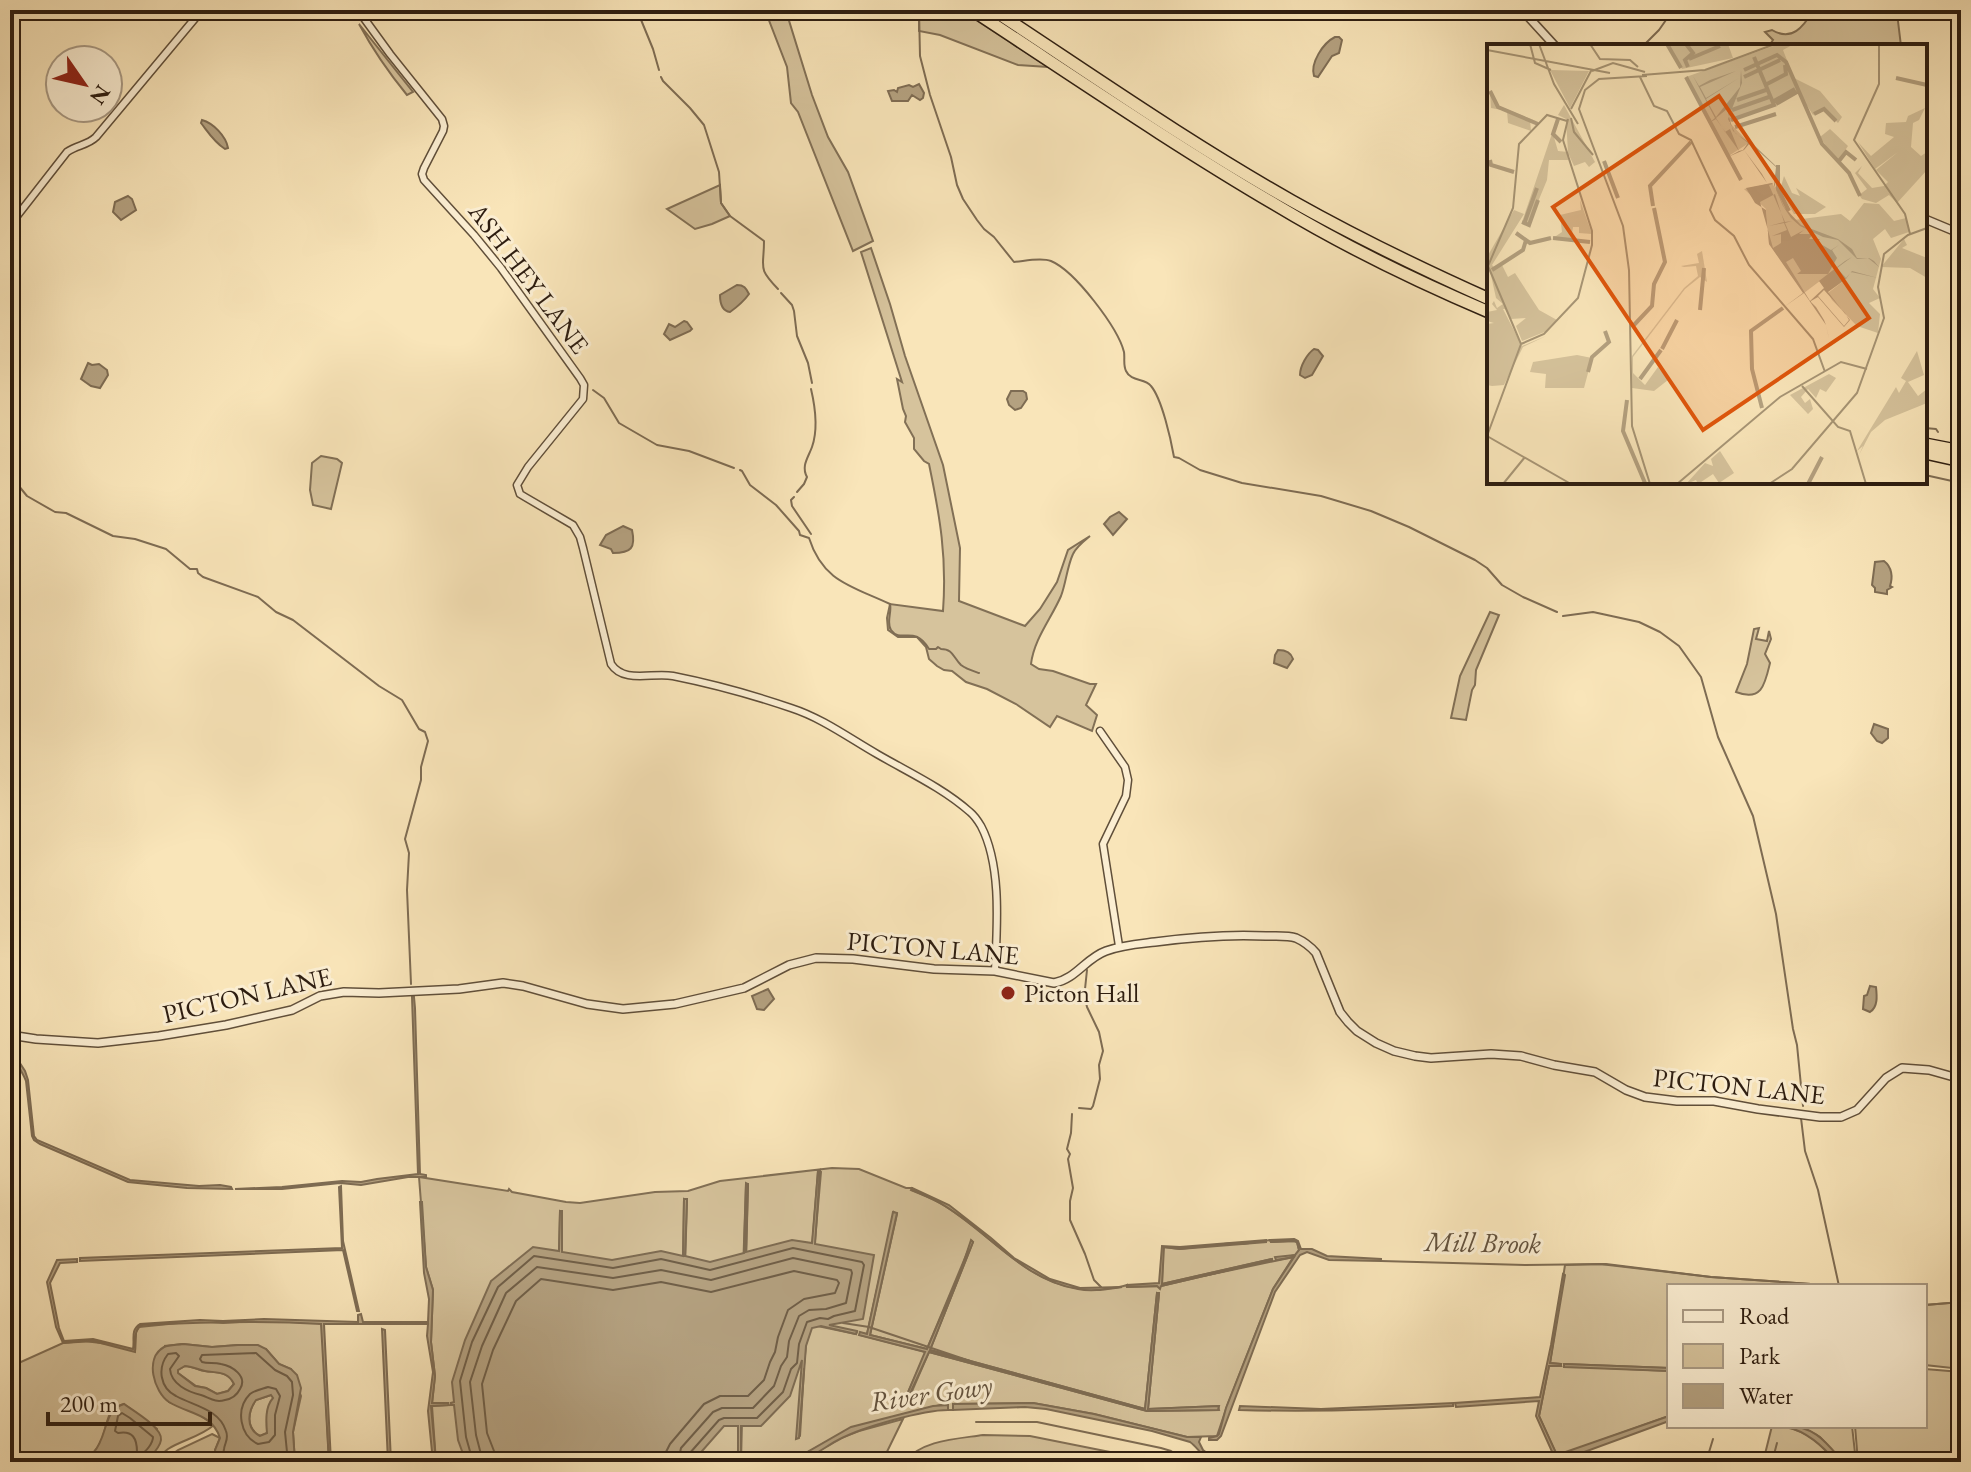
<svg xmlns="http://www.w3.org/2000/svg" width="1971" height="1472" viewBox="0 0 1971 1472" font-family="'EB Garamond',serif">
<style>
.green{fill:#d6c39c;stroke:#827056;stroke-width:2;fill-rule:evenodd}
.water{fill:#b4a180;stroke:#7e6c53;stroke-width:2;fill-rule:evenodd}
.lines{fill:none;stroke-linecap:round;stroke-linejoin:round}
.shore{stroke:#705f48;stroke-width:2}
.stream{stroke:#7e6c53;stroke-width:2}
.minor-casing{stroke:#604f3a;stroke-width:9}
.tertiary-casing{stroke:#604f3a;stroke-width:10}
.motorway-casing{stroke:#2d1d10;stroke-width:14}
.minor{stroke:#fbeed2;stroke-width:6}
.tertiary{stroke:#fbeed2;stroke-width:7}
.motorway{stroke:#f9e5b9;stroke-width:11}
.poi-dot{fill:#8f2418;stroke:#fbeed2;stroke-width:3}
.labels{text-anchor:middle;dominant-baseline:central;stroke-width:6;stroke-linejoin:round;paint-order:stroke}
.street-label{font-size:26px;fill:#2d1d10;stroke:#fbeed2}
.poi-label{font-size:26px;fill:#2d1d10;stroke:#fbeed2;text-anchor:start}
.water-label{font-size:28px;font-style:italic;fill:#63523d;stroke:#fbeed2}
.inset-river{fill:none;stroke:#b4a180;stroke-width:4}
.inset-road{fill:none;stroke:#a79575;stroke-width:2}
.view{fill:#df560c;fill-opacity:0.15;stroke:#df560c;stroke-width:4}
.inset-edge{fill:none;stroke:#2d1d10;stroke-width:4}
</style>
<rect width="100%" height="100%" fill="#f9e5b9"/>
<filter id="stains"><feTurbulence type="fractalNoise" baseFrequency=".0025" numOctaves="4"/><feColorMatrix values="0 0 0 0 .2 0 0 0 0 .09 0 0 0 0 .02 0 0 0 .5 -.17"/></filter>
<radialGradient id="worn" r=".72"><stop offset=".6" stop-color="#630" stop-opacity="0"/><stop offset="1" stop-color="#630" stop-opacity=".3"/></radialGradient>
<g class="green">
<polygon points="765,10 779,10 780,12 786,11 812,95 828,137 848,172 873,241 853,251 798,112 791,103 787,67"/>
<polygon points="919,10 961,10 1048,67 1018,65 940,35 919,31"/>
<path d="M1814,10H1886L1897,13L1901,46H1769L1773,40L1765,32L1772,30C1792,42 1803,27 1814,10Z"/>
<path d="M359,24L413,92L407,95C389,73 373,50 359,24Z"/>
<polygon points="720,185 721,203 730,216 712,224 695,229 667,209"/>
<path d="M871,248L890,304L905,356L943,465L960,548L959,601L1025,626L1040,609L1057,582L1068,550L1090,536C1084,541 1076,547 1073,554C1067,567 1066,583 1061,596C1051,619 1034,639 1031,664L1039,669L1053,671L1090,684H1096L1086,705L1097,715L1092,731L1057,716L1050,727L1016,704L987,689L966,682L952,671L944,670L937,666L929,659L926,647L917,637H898L888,630L887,618L890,604L943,611C947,557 940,517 929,464L924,461L914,449V438L905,422L906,416L903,409L897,379L902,382L861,252Z"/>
<polygon points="321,456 337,459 342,463 331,509 313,505 310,490 312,463"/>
<polygon points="1490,612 1499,615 1476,670 1475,685 1472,690 1466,720 1451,718 1460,676"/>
<path d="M1759,628L1756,639L1767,641L1769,631L1771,639L1765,654L1770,663C1765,684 1762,702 1736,692L1747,664L1754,629Z"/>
<path d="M832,1168L859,1169L906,1188H912V1190C921,1194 932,1198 940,1203C994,1234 1034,1296 1102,1289C1111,1288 1119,1288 1127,1285V1287L1161,1286L1272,1260L1271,1259L1162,1284L1163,1247L1180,1249L1232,1243L1243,1244L1270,1240L1271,1242L1294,1241L1297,1242L1299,1250L1295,1255L1276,1260L1294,1256L1273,1289L1227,1406L1217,1436L1187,1437L1094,1414L1033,1403L953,1404V1410H948V1405H940L851,1428L790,1462H741L748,1184H746L743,1271L684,1301L687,1200L684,1199L682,1342L560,1384L562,1212L560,1211L558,1298L495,1401L451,1403L452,1405L493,1403L560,1462H436L432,1406L448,1405V1403L432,1404L435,1376L431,1342L433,1290L426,1267L419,1177L508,1191L509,1189L512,1192L566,1202L580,1203L655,1192L688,1191L720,1181ZM818,1171L821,1172L808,1321L857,1332L856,1334L808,1324L797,1438ZM894,1212L897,1214L870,1335L927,1349L972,1241L973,1242L930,1350L1145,1409L1157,1293L1159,1294L1148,1409L1218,1406L1219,1410L1147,1411L929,1352L909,1398L906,1397L926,1352L860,1335V1333L867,1334Z"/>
<polygon points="1600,1264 1711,1277 1840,1286 1669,1286 1669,1368 1565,1364 1564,1366 1669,1371 1669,1416 1557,1456 1539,1416 1549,1366 1560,1366 1561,1364 1550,1363 1565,1265"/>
<polygon points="1961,1302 1961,1369 1925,1365 1925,1305"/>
<path d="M198,1321L223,1323L257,1321L322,1323L329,1462H295L293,1432L301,1396L291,1369L279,1364L266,1349L238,1345L212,1347L183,1344L165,1346L169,1402L197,1413L214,1425C200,1437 182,1440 168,1449C160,1455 156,1462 146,1462L153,1454L157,1429L124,1404C119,1406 115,1406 112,1410C105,1419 106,1439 94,1452H86L84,1455L86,1462H73L72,1458L51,1455L48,1462H10V1362H21L63,1343L84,1341L109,1344L135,1351L136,1332L139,1327Z"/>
<polygon points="740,1341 738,1462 680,1462"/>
<path d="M185,1366C192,1366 198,1370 205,1371C217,1373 228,1371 234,1384L228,1391L217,1394L206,1388L196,1386L178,1373V1370Z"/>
<polygon points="1925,1369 1961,1372 1961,1462 1858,1462 1855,1426 1925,1426"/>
<path d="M271,1395L274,1398C265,1407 267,1421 267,1433L260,1436C245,1428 248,1411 256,1400Z"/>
<polygon points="903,1419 882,1462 800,1462 841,1438 859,1431"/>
<path d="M1772,1426C1801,1426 1818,1440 1836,1462H1763Z"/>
<polygon points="1801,1426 1852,1426 1856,1462 1843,1462 1820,1437"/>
<polygon points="212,1434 220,1438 215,1450 217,1462 162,1462 178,1450"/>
<path d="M983,1435L1030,1436L1110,1452L1143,1453L1159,1462H904C922,1440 956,1439 983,1435Z"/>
</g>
<g class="water">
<path d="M1335,37H1339L1342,40L1339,53L1332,56L1318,77L1314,76C1310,63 1323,43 1335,37Z"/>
<polygon points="919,84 924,93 923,98 920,100 912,95 908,101 892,101 888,91 894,90 897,92 898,88 909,85 913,87"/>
<path d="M202,120C213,123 226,136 228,148L225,149C214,142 208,132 201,123Z"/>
<polygon points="128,196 132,199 136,210 121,220 113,212 115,202"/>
<path d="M737,285C744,285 746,288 749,294C744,301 737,307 730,312C722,311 720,302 720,295Z"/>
<polygon points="684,321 687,322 692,329 690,331 670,340 664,334 669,324 675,327"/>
<path d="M1314,349L1318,350L1323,356L1312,375L1305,378L1300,375C1300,366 1307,354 1314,349Z"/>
<polygon points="88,363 92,365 99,364 107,370 108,375 100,388 91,386 81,379"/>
<polygon points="1011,391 1023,391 1026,393 1027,399 1021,408 1015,410 1009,405 1007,399"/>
<polygon points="1119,512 1127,519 1113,535 1104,524 1110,517"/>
<path d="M623,526L632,530C636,548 631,553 613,553L611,549L600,545L606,535Z"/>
<path d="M1884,561C1892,567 1893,577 1890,586L1892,587L1887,590V594L1875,592V588L1872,585L1875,562Z"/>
<path d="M1278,650C1285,650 1291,652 1293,659L1287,668L1274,663L1275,655Z"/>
<polygon points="1874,724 1888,729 1888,738 1882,743 1877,741 1871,733"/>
<path d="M1870,986L1876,987C1877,996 1878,1007 1870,1012L1863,1009L1864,996L1867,995Z"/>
<polygon points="768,989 774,999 764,1010 757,1009 752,996"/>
<polygon points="412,997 414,997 415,1008 420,1174 426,1175 426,1177 408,1177 361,1185 340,1183 282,1189 235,1189 282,1187 342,1181 361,1182 377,1179 418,1174"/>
<path d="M14,1054L25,1071L28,1080L34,1136L37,1140L130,1180L199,1186L220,1185L231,1187L232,1189L187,1188L128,1182L40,1144L34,1140L32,1136L26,1081C23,1072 14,1062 14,1054Z"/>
<polygon points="820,1170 815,1244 874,1255 863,1319 829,1325 857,1331 856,1334 821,1326 812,1328 806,1346 799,1438 796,1439 802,1360 790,1396 761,1426 741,1426 741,1462 738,1462 738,1426 724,1426 696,1458 686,1462 466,1462 458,1440 454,1405 451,1405 451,1403 454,1402 452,1382 465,1340 491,1281 533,1247 559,1251 560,1211 562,1211 562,1252 612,1260 661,1251 683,1256 684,1199 687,1199 685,1256 710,1262 744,1253 746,1183 748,1184 746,1252 792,1240 812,1243 818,1171"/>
<polygon points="341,1186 343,1241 359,1311 357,1311 343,1250 80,1261 80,1258 342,1248 339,1187"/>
<path d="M912,1188L949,1205L991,1238L1014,1258L1050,1279L1080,1288L1122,1287C1107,1289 1092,1292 1078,1289C1021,1280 987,1229 940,1203C931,1198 921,1194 911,1190Z"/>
<path d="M420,1202H422L426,1267L433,1290L431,1342L435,1376L432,1403H448L449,1405L431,1406L436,1462H433L428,1411L433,1372L427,1336L428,1324H324L331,1462H329L321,1324C261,1320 202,1322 142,1325C133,1329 136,1343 135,1352L93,1341L63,1343L56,1327L47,1282L57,1260L77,1259V1262L60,1263L50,1283L59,1328L64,1341L93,1339L133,1349C135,1340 130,1330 140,1324L200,1320L223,1321L264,1319L358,1322V1315L361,1314L363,1322H428L429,1299L424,1273Z"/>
<polygon points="893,1212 897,1213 870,1335 927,1349 961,1270 971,1240 973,1242 930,1350 1145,1409 1157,1293 1159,1293 1148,1409 1219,1406 1218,1410 1147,1411 929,1352 908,1398 906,1397 925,1352 859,1335 860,1332 867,1334"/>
<polygon points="1294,1239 1298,1241 1301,1249 1312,1249 1327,1256 1381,1259 1381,1261 1329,1260 1307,1252 1300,1255 1275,1292 1221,1436 1217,1440 1209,1440 1209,1438 1217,1436 1219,1434 1226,1408 1273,1289 1294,1257 1276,1260 1275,1257 1295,1255 1299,1250 1297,1242 1294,1241 1271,1242 1270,1240"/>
<polygon points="1266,1240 1266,1242 1180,1249 1164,1247 1162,1284 1272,1259 1272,1260 1161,1286 1160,1289 1157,1286 1127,1287 1127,1285 1159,1283 1162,1246 1180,1247"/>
<polygon points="1563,1274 1565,1275 1550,1363 1561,1364 1561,1366 1549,1366 1539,1416 1557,1455 1669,1416 1669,1421 1557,1462 1541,1462 1554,1456 1536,1416 1539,1401 1456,1407 1455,1403 1540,1397 1551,1345"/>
<polygon points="382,1329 385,1330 391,1462 388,1462"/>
<path d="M183,1344L212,1347L238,1345H258L266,1349L279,1364L291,1369L297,1375L301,1388L293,1432L295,1462H217L215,1450L220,1438C212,1413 188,1414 169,1402C154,1392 144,1358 164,1347C169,1345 177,1345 183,1344ZM185,1366C192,1366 198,1370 205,1371C217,1373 228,1371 234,1384L228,1391L217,1394L206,1388L195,1386L178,1373V1370ZM271,1395L273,1398C265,1407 266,1421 267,1433L260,1436C245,1428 248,1411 256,1400Z"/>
<polygon points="1564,1364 1669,1368 1669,1371 1564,1367"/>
<path d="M1033,1403L1094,1414L1187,1437H1201L1199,1442L1203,1450L1219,1462C1204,1462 1200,1449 1190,1442L1152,1431L1046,1409L1025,1407L953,1410V1404Z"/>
<path d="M1453,1403V1406C1382,1410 1311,1412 1239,1410L1240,1406L1321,1409Z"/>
<path d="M124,1404C134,1411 163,1428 161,1440C160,1448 151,1456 146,1462H86L84,1455L86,1452H94C108,1436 103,1410 124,1404Z"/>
<path d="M948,1405V1410C923,1410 863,1427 840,1439C824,1447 808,1462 790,1462L851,1427L933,1406Z"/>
<path d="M1785,1426C1815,1426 1825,1441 1843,1462H1836C1822,1445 1807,1432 1785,1426Z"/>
</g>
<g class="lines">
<g class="shore">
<path d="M268,1387L276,1389L280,1396L275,1415V1435L269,1442L258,1444C240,1436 235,1409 250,1394C255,1390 262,1389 268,1387Z"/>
<path d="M93,1462L105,1453L114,1459L122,1461L137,1452C137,1439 133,1430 118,1433L115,1431L118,1416L122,1413L130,1418L153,1437C153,1443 146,1452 141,1454V1462"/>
<path d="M224,1462C224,1458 223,1454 224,1449C225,1442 229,1439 226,1431C219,1409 194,1406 176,1396C160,1388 157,1368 168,1354L176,1353L179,1356L170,1369C171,1384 188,1392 201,1395C210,1398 215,1403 225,1400C231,1399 237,1395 240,1389C248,1376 232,1366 221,1364C214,1362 208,1364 202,1362L200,1359L202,1355L256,1353L275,1370L287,1376L292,1382L293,1395L285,1432L288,1462"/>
<polyline points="473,1462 466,1437 460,1381 472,1342 498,1287 534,1256 613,1268 661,1259 710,1270 793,1248 862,1262 864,1265 855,1311 834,1316 828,1319 820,1318 807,1322 799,1344 797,1363 791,1369 783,1392 757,1418 724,1418 719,1420 689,1454 688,1462"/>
<polyline points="483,1462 476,1435 470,1382 482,1346 506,1293 537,1267 613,1278 661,1270 711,1280 793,1258 851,1270 852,1273 846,1303 826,1309 809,1310 799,1316 789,1341 787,1357 781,1366 774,1386 753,1408 722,1408 713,1412 681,1448 678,1462"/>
<polyline points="495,1462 494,1451 487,1433 482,1384 493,1350 516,1301 541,1279 613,1290 661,1282 711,1292 794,1271 837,1280 839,1283 835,1293 804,1299 788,1310 778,1337 775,1352 770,1362 764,1380 748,1396 720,1396 704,1404 670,1444 666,1452 665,1462"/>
</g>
<g class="stream">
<polyline points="637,10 653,49 659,70"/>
<path d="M919,10L920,56L930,95L951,157L957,185L963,199L977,220L984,229L994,237L1014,262C1025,261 1041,257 1051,261C1075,271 1118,328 1124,352C1125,358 1123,365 1126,371C1131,382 1145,378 1151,386C1162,399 1171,440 1174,457L1179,458L1200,470L1242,483L1321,496L1371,511L1409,527L1475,560L1487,568L1502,585L1523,597L1557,612"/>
<polyline points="1643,46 1659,30 1673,10"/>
<path d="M661,77L663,81L690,108L704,125L719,172L721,203L730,216L764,241C764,269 757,267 778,289"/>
<polyline points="781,293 792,305 794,311 797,336 808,363 812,383"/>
<polyline points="593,390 604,398 619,423 657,445 689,451 734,468"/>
<polyline points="1925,428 1936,429 1938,432"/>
<path d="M740,470L742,471L750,485L776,505L799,531L800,535L809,538C823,582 852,586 890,604C892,612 886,623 891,630C901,644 914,624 929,649H936L938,647L941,649C953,649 953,657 961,665C966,669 973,671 979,673"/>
<polyline points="1925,475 1961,483"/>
<polyline points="10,481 18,485 27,496 55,512 66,513 113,536 135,539 166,549 190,569 197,569 198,573 203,577 258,597 276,612 293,620 379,686 402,700 419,729 425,732 428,741 421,767 421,780 405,839 409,853 407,890 411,984"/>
<path d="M797,492L804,484L807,477C801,466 808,458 812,447C818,430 815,406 811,389"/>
<polyline points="794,497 791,500 792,506 811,534"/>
<polyline points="1563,616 1593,612 1639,622 1660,632 1679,646 1701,677 1718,737 1753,816 1776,914 1793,1029 1797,1045 1803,1106"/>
<polyline points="1085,989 1087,970"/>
<polyline points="10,1061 15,1061"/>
<polyline points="1079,1108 1091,1109 1093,1106 1100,1079 1099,1065 1103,1051 1099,1032 1087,1007 1084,994"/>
<polyline points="1072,1114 1071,1133 1067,1149 1070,1154 1068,1159 1073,1188 1070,1201 1070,1220 1085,1254 1094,1280 1101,1287"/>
<polyline points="1801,1118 1805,1151 1818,1190 1839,1286"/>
<polyline points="1381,1261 1525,1265 1606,1264 1711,1277 1840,1286"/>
<polyline points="1203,1276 1294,1257"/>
<polyline points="1925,1305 1961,1302"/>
<polyline points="843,1323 869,1327 970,1361"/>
<polyline points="976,1422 1037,1422 1161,1448 1171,1451 1186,1462"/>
<polyline points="800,1436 804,1369"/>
<polyline points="1706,1462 1713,1439"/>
<polyline points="1772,1462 1777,1443"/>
</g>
<defs>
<g id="minor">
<path d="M358,10L390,54L442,119L444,126L443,131L424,168L422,174L424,180L474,235L501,268L580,378L584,385L583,399L528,467L517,485L520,494L525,497L573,525L580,537L583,548L611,664C624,684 653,672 673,676C713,684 753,695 791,708C822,718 849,738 877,754C908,772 943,788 970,812C975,816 978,821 981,826C1002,866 997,927 995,971"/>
<path d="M10,225L67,152C77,145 88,145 96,137L202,10"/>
<polyline points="1100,731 1125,767 1128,780 1126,796 1103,844 1119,946"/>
</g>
<g id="tertiary">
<polyline points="1522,10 1555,46"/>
<polyline points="1925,219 1961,234"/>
<path d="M10,1035L36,1039L98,1043L159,1036L226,1025L292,1010L320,996L344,992L379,993L459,989L503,983L523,986L587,1004L623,1009L675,1004L744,988L789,965L816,958L853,959L934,969L995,971L1054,983C1076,979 1086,958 1106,951C1122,945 1138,944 1155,942C1192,937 1228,934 1266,936C1275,936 1288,935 1296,938C1305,942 1310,946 1316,953L1340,1012L1348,1022L1357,1031L1376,1043L1394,1051L1415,1056L1431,1058L1491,1054L1521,1056L1554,1065L1595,1072L1626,1090L1645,1097L1677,1101H1714L1758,1109L1820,1117H1841L1857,1110L1886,1078L1902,1068L1929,1070L1961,1079"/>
</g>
<g id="motorway">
<path d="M972,10C1073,76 1172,144 1276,205C1344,246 1416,281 1489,312"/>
<path d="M993,10C1092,75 1189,143 1292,201C1356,237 1422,269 1489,299"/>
<polyline points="1925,444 1961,451"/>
<polyline points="1925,453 1961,461"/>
</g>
</defs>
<use href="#minor" class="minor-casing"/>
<use href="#tertiary" class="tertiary-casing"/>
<use href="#motorway" class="motorway-casing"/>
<use href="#minor" class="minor"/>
<use href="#tertiary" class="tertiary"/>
<use href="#motorway" class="motorway"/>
</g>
<circle class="poi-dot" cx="1008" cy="993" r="8"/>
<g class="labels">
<g class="street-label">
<text transform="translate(529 278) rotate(53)">ASH HEY LANE</text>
<text transform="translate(933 948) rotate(5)">PICTON LANE</text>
<text transform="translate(247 995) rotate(-13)">PICTON LANE</text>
<text transform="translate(1739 1086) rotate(6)">PICTON LANE</text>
</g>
<g class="poi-label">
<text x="1024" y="993">Picton Hall</text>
</g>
<g class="water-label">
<text transform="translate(1483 1242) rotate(1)">Mill Brook</text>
<text transform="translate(931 1393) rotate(-8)">River Gowy</text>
</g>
</g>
<g transform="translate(1487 44)">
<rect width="440" height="440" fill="#f9e5b9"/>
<path d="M180,0H241L246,14L195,25ZM292,0H307L296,6L307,34L333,47L355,73L351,79L337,65L326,71L312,49L242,78L262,99L240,113L199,33ZM63,26L102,27L83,64ZM3,47L12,62L49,77L43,76L44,87L21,79L20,67L4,64ZM77,61L108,118L102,123L98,118L87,122L82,111L81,116H62L60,136L41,182L35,178L71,72L66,90L71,107L81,108L79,75L71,71ZM438,64L432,76L426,79L424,103L434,112L440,108V126L410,159L402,151L389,159L375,155L372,151L380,145L368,129L375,122L371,129L385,144L397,142L401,138L389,126L411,108L388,125L371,98L384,112L407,93L398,90L399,79L419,78L421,72ZM343,85L361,102L350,118L333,93ZM297,132L305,149L313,152L309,144L339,163L328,170H307L293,146ZM285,139L307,176L354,170L363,177L377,159L392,160L407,177L419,174L422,188L404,194L398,185L386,195L394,215L386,245L393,254L382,259L393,270L391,289L370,282L345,256L341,249L359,235L350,224L317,249L282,200L279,165L257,145ZM93,156L105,190L92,189V183H86L84,195L66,194L75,188L73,171L94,166ZM27,166L37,170L5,221L8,224L14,219L21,233L28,229L52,266L70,276L60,287L35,297L29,282L39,274L24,275L18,265H16L35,302L59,292L36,303L17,341L5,342L0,341V280L7,279L0,277V268L10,266L5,260L7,257L10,264L16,260L9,254L0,213ZM417,195L420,201L415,204L440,214V234L423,224L394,223ZM215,207L220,238L213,233L198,245L146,313V329L158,341L171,323L181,336L167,347L145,344V312L197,244L211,232L209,222L197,223L194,222L212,219L210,210ZM430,307L437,331L421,338L431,352L440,345V359L398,376L384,388L372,411L376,402L370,407L409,343L412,349L419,337L414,334ZM90,311L105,314L97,344H58L59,330L43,328L46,318ZM342,330L349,334L339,348L333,345L329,354L321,345L314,353L318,359L323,355L326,365L321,370L303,351ZM233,407L247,429L232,439L226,430L211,440L209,436L199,440L218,419L226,422L224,415Z" fill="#d6c39c"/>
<path d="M248,17L254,26L255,39L241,75L248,89L269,103L290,123L288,142L297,163L314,181L351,195L365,205L370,214H382L387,217L392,223L381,214L370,215L351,196L336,193L313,182L304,174L296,162L287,141L289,123L268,104L262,100L257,106L275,130L280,139L257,106L241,113L252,107L229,75L222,79L228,74L206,32L212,42L223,36L249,27L213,43L219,54L252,34L219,55L229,73L253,43L254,26ZM240,65L246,87L261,99L256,106L252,107L243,85L238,88L229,74ZM253,134L259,144L285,139L286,140L282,141L298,178L305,177L298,179L304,193L317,186L312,190H326L322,195H333L330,198L344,206L352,201L345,206L350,214L341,230L358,217L365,213L350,224L359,234L365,227L391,234L364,228L359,235L341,248L363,276L357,283L331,253L324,257V258L329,263L337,276L339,281L341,290L342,295L333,305L342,295L339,281L317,249L297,263L316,249L282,200L279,166L268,159ZM288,150L297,178L282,182L297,179L300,186L285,192L294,190V199L286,204L273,158ZM306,214L314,227L310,230H341L319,247L332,237L337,244L323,257L299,218ZM337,246L358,269L362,276L357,282L331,252Z" fill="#b4a180" fill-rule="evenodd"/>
<path class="inset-river" d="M180,0L194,24M199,0L206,9L198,16L201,23M202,15L233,2M257,26L290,11L299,18L335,100L362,129L373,152M199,33L254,136M257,33L293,16M409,34L440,41M280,40L299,30L298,21M3,47L11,63L51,80M250,56L279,46M287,57L308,45M289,60L310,48M245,66L282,53M327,70L337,65L349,77M71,75L66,90L74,98M244,76L287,61L267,13M248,83L289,70M3,116L4,121L27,128M117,117L131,154M352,117L359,108L369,116M291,121V145L302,167M166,162L163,142L204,98M35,178L42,181L51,156M37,180L50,144M29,189L43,199L64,194M66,194L103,198M5,226L36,206L39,196M213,266L217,224M147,281L165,262L167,240L178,218L167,164M175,305L190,276M101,328L105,313L122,298L118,287M153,335L174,306M140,356L136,387L158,439M275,364L265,325L264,287L296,264M321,440L335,413"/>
<path class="inset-road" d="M43,0L48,19L64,26M52,0L67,40L91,80M103,0L113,15L143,16L151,23M392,0V40L367,96L418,170L423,190M0,6L123,29M105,27L126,19L158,28M155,31L218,26L288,0M160,32L112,35L98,46L92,65L136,182L142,226L145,382L163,440M153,33L167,62L180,67L192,90L204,96L229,149L223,166L228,176L247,192L262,221L326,295L338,328M84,65L105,25M84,74L87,88L106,111M34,300L57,290L91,254L105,201V187L76,96L81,75M315,342L351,383L363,387L379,440M0,392L34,300L1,222L26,164L32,100L60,71L80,77M0,392L84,440M16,440L38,413M190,440L293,353L354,318L380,325M282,440L305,425L370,349L397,274L391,243L397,210L421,191L440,184"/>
<path class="view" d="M232,52L382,274L216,386L66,163Z"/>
<rect width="440" height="440" class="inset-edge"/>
</g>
<rect width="1971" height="1472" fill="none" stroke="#f9e5b9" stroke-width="40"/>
<rect x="12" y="12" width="1947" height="1448" fill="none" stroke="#2d1d10" stroke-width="4"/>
<rect x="20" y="20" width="1931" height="1432" fill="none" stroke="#2d1d10" stroke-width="2"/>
<rect x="1667" y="1284" width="260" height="144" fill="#fbeed2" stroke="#a99a84" stroke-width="2"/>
<rect x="1683" y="1310" width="40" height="12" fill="#fbeed2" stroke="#a99a84" stroke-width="2"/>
<text x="1739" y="1324" font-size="24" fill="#2d1d10">Road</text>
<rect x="1683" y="1344" width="40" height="24" fill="#d6c39c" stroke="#a99a84" stroke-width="2"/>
<text x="1739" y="1364" font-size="24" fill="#2d1d10">Park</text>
<rect x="1683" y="1384" width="40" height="24" fill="#b4a180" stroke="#a99a84" stroke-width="2"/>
<text x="1739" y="1404" font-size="24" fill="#2d1d10">Water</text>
<g transform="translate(84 84) rotate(124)"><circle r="38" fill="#fbeed2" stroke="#a99a84" stroke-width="2"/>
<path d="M0-6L14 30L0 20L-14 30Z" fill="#8f2418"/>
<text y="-12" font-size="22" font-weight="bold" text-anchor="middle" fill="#2d1d10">N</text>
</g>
<path d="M48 1412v12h162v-12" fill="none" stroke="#2d1d10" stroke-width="4"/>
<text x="60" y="1412" font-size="24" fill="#2d1d10" stroke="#fbeed2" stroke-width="6" paint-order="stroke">200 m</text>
<rect width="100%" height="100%" filter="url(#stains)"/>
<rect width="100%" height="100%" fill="url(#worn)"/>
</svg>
